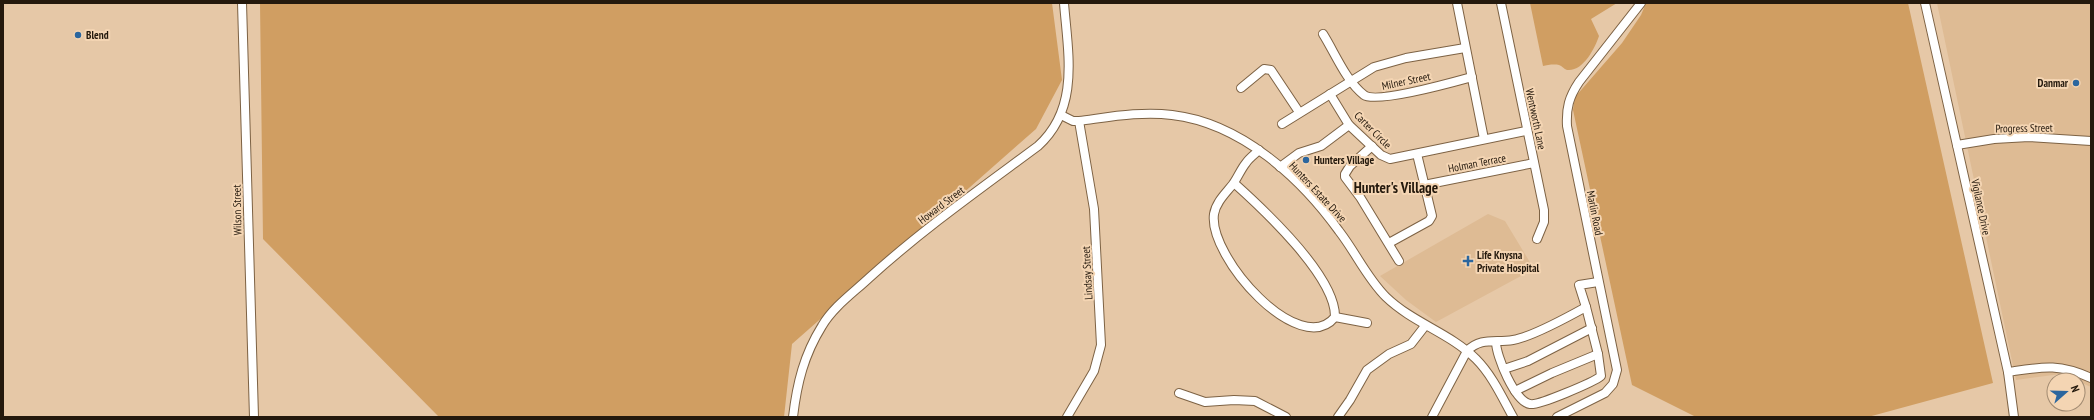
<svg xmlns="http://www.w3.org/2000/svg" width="2094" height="420" viewBox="0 0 2094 420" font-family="'PT Sans Narrow',sans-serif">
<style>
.built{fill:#debb94}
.green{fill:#d09e62}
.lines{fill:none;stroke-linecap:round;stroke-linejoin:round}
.minor-casing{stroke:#7d6244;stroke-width:10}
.minor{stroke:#fff;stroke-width:8}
.poi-dot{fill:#2b669e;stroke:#f4d5b3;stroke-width:1.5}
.labels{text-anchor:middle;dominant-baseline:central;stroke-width:4;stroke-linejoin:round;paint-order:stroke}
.poi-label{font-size:11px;font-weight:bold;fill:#24190d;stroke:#f4d5b3;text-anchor:start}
.street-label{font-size:11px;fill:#24190d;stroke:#f4d5b3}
.district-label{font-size:15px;font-weight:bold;fill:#24190d;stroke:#f4d5b3}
</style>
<rect width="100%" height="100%" fill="#e6c8a7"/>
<g class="built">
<polygon points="1937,3 2091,3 2091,387 2061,374 2016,380"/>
<polygon points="1488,214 1505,221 1534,269 1436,322 1406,300 1380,276"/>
</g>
<g class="green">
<polygon points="260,3 1052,3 1062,80 1036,129 792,344 784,417 439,417 263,239"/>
<path d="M1530,3H1617L1591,19L1599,36C1595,48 1583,72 1567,70C1564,69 1562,66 1559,65C1554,64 1547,65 1543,66Z"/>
<polygon points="1646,3 1908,3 1993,383 1868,417 1696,417 1632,385 1573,110 1575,97 1622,43 1641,15"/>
</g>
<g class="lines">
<defs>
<g id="minor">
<polyline points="242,3 254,417"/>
<polyline points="1457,3 1484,139"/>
<polyline points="1501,3 1544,210 1544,222 1537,239"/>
<polyline points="1925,3 2008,372 2014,417"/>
<path d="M1323,34C1335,53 1346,81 1364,95C1376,104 1454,82 1472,77"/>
<polyline points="1241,88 1264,69 1271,70 1299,112"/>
<polyline points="1330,94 1349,125 1381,155 1390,159 1526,131"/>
<path d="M1061,115L1073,121H1079C1110,117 1141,111 1172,115C1241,123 1301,178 1339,231C1356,253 1367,278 1386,297C1413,323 1450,333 1476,359C1492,375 1502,397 1513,417"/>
<polyline points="1282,124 1374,67 1406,58 1465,48"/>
<polyline points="1957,145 1994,139 2029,137 2091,141"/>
<polyline points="1372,146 1350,166 1345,174 1345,177 1360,197 1399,261"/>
<polyline points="1280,167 1299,153 1321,146 1349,125"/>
<path d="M1234,183C1263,209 1336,277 1335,317C1300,360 1208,257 1214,214C1216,202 1226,193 1233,184C1238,177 1241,169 1246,163C1249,158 1255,154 1259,150"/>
<polyline points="1424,185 1534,163"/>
<polyline points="1389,243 1429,221 1432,216 1417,154"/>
<polyline points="1586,307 1579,285 1598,282"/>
<polyline points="1335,317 1367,323"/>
<polyline points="1504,369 1528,361 1592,328"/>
<path d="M2008,372C2042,367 2058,363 2091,378"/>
<polyline points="1515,391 1552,373 1598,354"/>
<polyline points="1179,393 1205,402 1234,400 1255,401 1286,417"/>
<path d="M793,417C797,383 804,355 822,326C833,307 853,293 869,278C922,230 980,189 1038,146C1080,108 1068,54 1064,3"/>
<polyline points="1067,417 1094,371 1101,345 1094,209 1079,121"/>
<polyline points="1338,417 1350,400 1367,370 1389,354 1411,344 1425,326"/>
<path d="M1432,417L1467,351C1481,337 1495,343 1513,340C1531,337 1568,317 1586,307L1598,354L1601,376C1594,382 1538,406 1530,404C1515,402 1496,356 1496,342"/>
<path d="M1557,417L1605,393L1613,384L1617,370L1567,126C1566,108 1569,97 1579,82L1641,3"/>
</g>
</defs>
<use href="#minor" class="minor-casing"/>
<use href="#minor" class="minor"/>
</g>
<g class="poi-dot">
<circle cx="78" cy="35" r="4"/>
<circle cx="2076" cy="83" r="4"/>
<circle cx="1306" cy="160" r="4"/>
<path d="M1466 255h4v4h4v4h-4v4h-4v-4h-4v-4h4z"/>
</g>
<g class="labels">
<g class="poi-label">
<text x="86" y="35">Blend</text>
<text x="2068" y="83" text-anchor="end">Danmar</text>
<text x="1314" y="160">Hunters Village</text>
<text x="1477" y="255">Life Knysna<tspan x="1477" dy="13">Private Hospital</tspan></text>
</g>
<g class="street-label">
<text transform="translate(1406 81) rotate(-12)">Milner Street</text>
<text transform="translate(1536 119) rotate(78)">Wentworth Lane</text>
<text transform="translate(2024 128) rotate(-1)">Progress Street</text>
<text transform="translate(1373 130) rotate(45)">Carter Circle</text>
<text transform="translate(1477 163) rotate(-11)">Holman Terrace</text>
<text transform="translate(1318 192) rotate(47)">Hunters Estate Drive</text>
<text transform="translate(941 205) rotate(-37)">Howard Street</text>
<text transform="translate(1981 207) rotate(78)">Vigilance Drive</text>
<text transform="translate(237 210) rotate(-91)">Wilson Street</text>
<text transform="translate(1595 213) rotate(79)">Marlin Road</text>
<text transform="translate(1087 273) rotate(-93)">Lindsay Street</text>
</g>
<g class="district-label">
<text x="1396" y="187">Hunter's Village</text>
</g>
</g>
<rect width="2094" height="420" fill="none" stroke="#24190d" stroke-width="8"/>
<g transform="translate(2066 392) rotate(70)"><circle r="19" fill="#f4d5b3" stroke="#a18a71"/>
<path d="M0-3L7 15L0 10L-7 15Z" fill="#2b669e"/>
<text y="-6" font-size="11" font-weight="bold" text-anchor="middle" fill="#24190d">N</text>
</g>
</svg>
